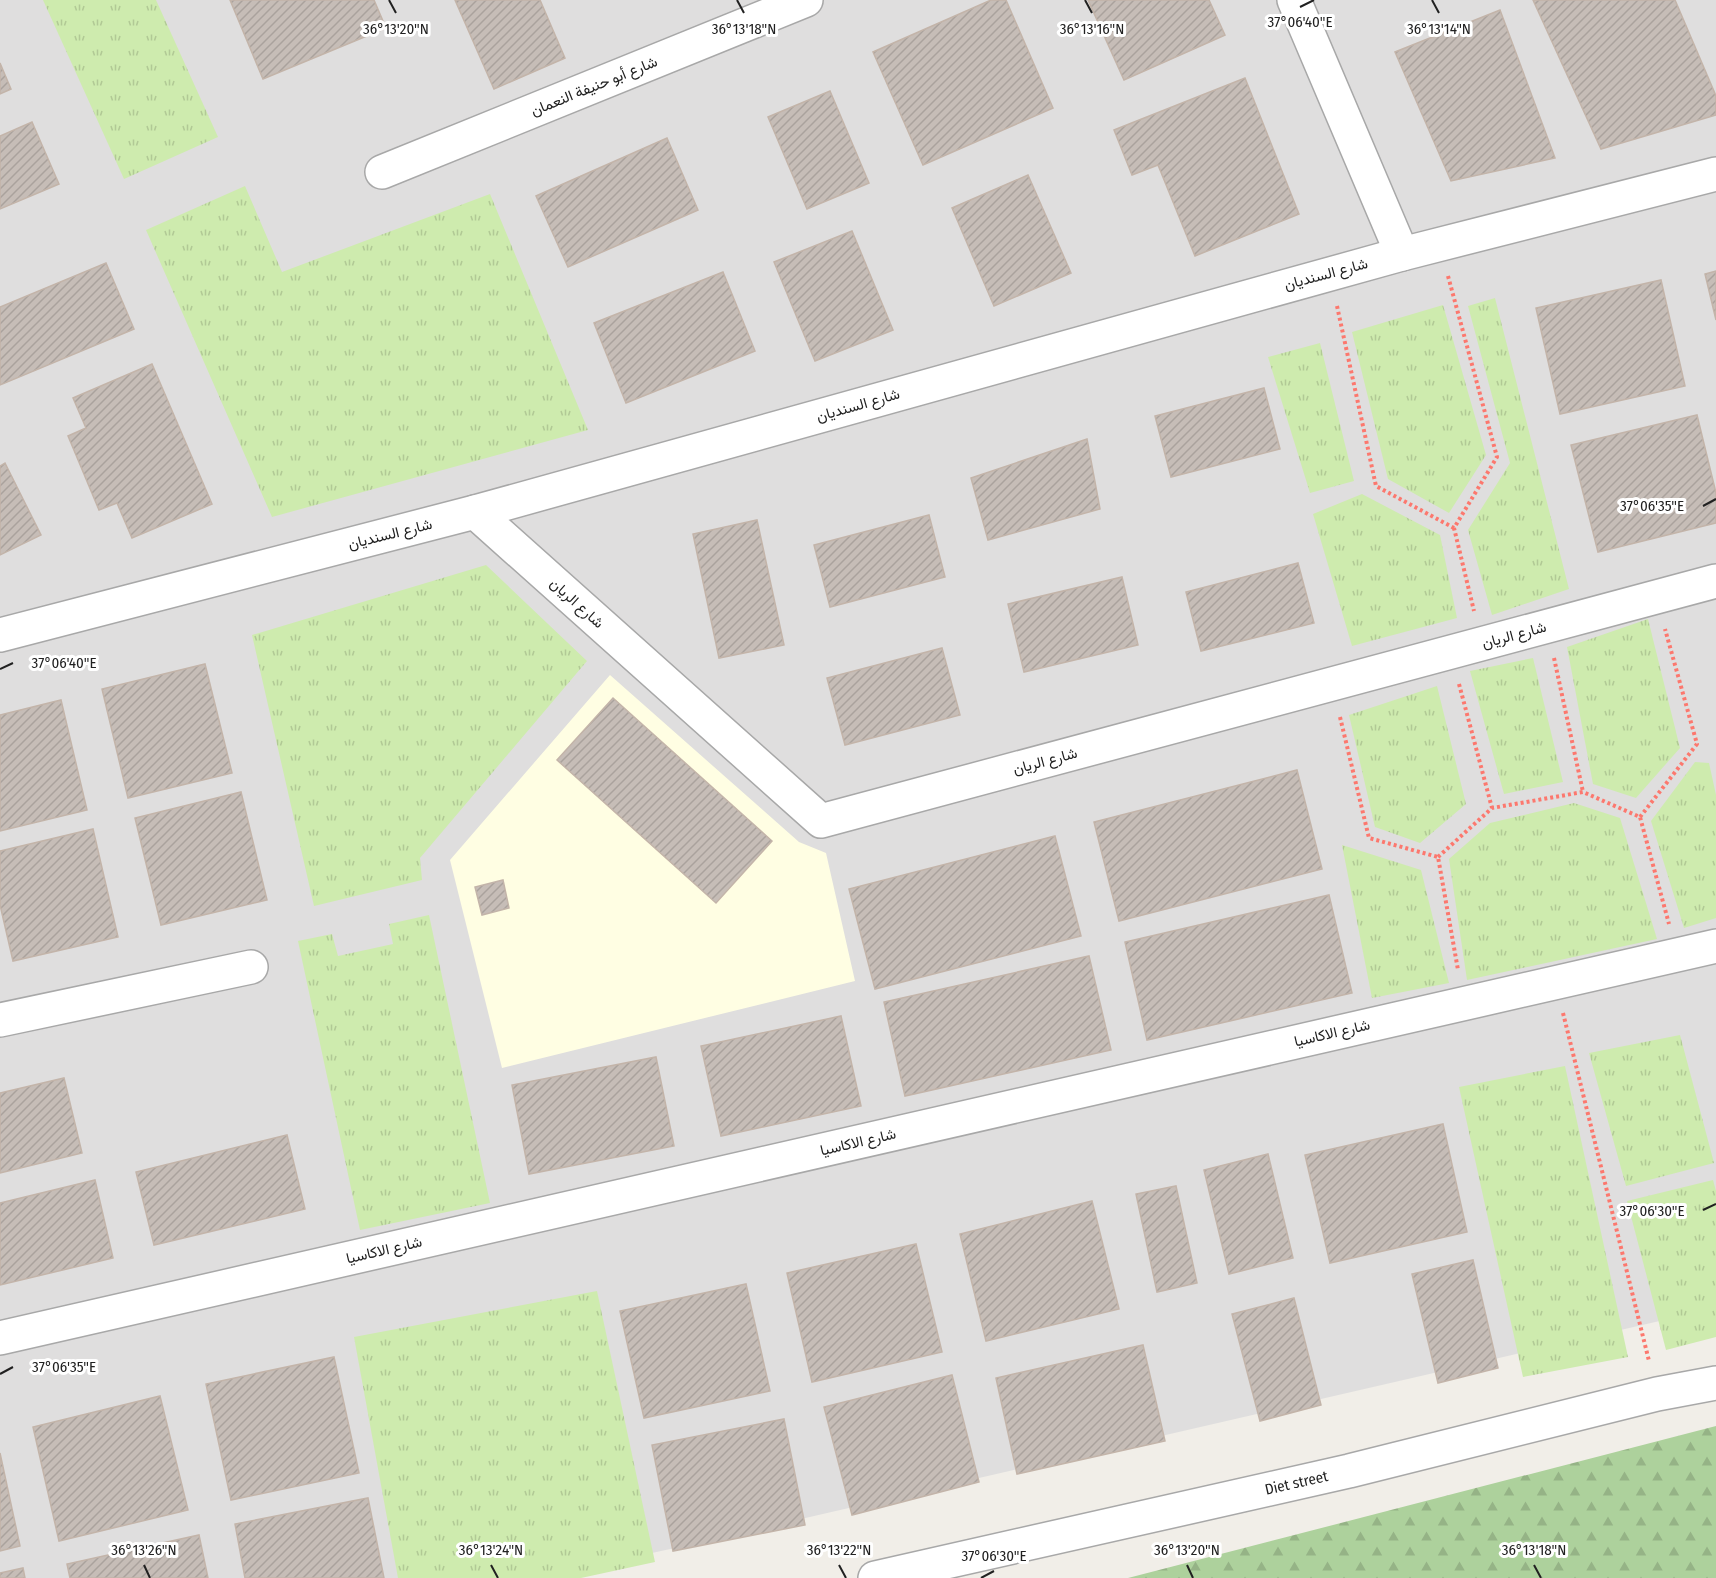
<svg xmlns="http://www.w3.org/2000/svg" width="1716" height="1578" viewBox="0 0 1716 1578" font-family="'Fira Sans Condensed',Vazirmatn,sans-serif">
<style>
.residential{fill:#dfdede}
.education{fill:#fffee3}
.grass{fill:url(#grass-tufts)}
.forest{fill:url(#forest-firs)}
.building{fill:url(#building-hatch);stroke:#c3b4a9;stroke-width:1.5}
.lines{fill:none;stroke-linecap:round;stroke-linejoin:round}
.street-casing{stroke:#a8a8a8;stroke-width:36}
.path{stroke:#fc786e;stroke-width:4;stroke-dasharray:3 3;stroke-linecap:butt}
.street{stroke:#fff;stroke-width:33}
.ticks{fill:none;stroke:#212121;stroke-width:2}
.labels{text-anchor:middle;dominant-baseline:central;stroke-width:6;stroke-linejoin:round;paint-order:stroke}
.street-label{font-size:15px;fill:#212121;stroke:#fff}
.ticks-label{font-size:15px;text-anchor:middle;fill:#212121;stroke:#fff;stroke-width:6;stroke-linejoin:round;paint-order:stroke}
</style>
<defs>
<pattern id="grass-tufts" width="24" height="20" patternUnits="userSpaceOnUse" patternTransform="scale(1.5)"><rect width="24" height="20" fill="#ceebae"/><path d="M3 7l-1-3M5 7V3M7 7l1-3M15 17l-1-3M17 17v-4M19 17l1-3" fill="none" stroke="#b1c995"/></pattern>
<pattern id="forest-firs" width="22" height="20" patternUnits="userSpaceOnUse" patternTransform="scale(1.5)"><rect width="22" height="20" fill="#add19c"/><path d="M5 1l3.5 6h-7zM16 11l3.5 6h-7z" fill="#95b386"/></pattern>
<pattern id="building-hatch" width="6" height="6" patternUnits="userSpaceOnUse" patternTransform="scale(1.5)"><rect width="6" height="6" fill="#c6bdb7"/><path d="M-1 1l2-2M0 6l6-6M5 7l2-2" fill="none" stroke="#aaa29d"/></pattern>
</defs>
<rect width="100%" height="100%" fill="#f1eee8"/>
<polygon class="residential" points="0,0 1716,0 1716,1308 684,1546 537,1578 0,1578"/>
<polygon class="education" points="610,675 799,842 826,853 855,981 502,1068 450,860"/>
<g class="grass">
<polygon points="43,0 156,0 218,137 124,179"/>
<polygon points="245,186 282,272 490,194 588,430 272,517 146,230"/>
<polygon points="1495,298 1569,589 1492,615 1468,530 1510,463 1468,306"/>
<polygon points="1443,305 1486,455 1449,513 1388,479 1352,332"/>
<polygon points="1320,343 1354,481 1310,493 1268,357"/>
<polygon points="1362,494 1440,535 1457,618 1352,646 1313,514"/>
<polygon points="486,565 587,661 420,858 422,880 314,906 252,635"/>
<polygon points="1648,619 1680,748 1636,798 1593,784 1567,647"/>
<polygon points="1533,658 1563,782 1504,794 1470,671"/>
<polygon points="1437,686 1466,804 1420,843 1375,827 1349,715"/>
<polygon points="1695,762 1709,763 1716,795 1716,918 1684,928 1651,821"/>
<polygon points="1574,803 1620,818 1657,939 1467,980 1449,859 1490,823"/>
<polygon points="1342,845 1421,870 1449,983 1372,998"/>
<polygon points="429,915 490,1203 360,1230 298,941 332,934 338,956 393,944 389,924"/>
<polygon points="1680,1035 1714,1163 1626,1186 1589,1053"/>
<polygon points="1565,1066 1628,1357 1523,1377 1459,1087"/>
<polygon points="1713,1180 1716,1191 1716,1337 1666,1350 1627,1201"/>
<polygon points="597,1291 655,1562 581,1578 398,1578 354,1337"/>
</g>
<polygon class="forest" points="1716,1426 1716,1578 1128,1578"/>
<g class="building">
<polygon points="230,0 374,0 386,28 263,79"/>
<polygon points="455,0 540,0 565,58 494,89"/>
<polygon points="991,0 1006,0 1053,108 923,165 873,52"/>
<polygon points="1088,0 1209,0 1225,35 1124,80"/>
<polygon points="1533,0 1675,0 1716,96 1716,115 1601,149"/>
<polygon points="1500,10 1555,158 1451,181 1395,52"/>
<polygon points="0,63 11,89 0,94"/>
<polygon points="1245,78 1299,214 1195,256 1158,165 1132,175 1114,130"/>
<polygon points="830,91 869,183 807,209 768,117"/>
<polygon points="32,122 59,184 0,209 0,136"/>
<polygon points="667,138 698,210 568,267 536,196"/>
<polygon points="1028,175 1071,273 994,306 952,208"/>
<polygon points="852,231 893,330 815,361 774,262"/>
<polygon points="106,263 134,329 0,385 0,307"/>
<polygon points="1716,271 1716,320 1705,274"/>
<polygon points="723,272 755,351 626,403 594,323"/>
<polygon points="1661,280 1685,386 1560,414 1536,308"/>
<polygon points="152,364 212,504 132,538 117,503 99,510 68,436 86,428 73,398"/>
<polygon points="1264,388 1280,449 1171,477 1155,416"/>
<polygon points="1697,415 1716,493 1716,523 1598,552 1571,445"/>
<polygon points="1087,439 1100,509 988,540 971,478"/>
<polygon points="5,463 41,535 0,555 0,466"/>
<polygon points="929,515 945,577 830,607 814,545"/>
<polygon points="757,520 784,645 719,658 693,534"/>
<polygon points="1298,563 1314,623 1201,651 1186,592"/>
<polygon points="1122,577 1138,645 1024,672 1008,604"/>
<polygon points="942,648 960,715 845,745 827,678"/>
<polygon points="205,664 232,773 128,798 102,689"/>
<polygon points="613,698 772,841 716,903 557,760"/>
<polygon points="61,700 87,810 0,831 0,715"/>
<polygon points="1297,770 1322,869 1119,921 1094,822"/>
<polygon points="241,792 267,900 161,925 135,818"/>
<polygon points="93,829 118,937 13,961 0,905 0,851"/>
<polygon points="1055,836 1081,936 875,989 849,889"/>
<polygon points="503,880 509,908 482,915 475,887"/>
<polygon points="1329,895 1352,993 1147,1040 1125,942"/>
<polygon points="1089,956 1111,1050 905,1096 884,1002"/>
<polygon points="841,1016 861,1106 721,1136 701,1046"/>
<polygon points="656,1057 674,1146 529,1174 512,1085"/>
<polygon points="64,1078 82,1153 0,1173 0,1093"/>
<polygon points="1443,1124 1467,1232 1330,1263 1305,1155"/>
<polygon points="287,1135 305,1209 154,1245 136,1172"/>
<polygon points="1268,1154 1293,1258 1229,1274 1204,1170"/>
<polygon points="95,1180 113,1258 0,1285 0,1203"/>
<polygon points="1176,1186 1197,1283 1157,1292 1136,1194"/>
<polygon points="1092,1201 1119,1309 986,1341 960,1234"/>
<polygon points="916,1244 942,1352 812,1382 787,1273"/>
<polygon points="1473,1260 1498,1368 1438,1383 1412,1274"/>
<polygon points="746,1284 770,1391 644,1418 620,1311"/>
<polygon points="1294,1298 1321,1405 1260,1421 1232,1314"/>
<polygon points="1143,1345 1165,1441 1017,1474 996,1378"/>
<polygon points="334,1357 359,1473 231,1500 206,1384"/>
<polygon points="952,1375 979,1482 852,1515 824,1407"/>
<polygon points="160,1396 188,1510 59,1541 33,1427"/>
<polygon points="784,1419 805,1525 673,1551 652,1445"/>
<polygon points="0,1453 20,1546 0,1551"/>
<polygon points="368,1498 384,1578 245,1578 235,1524"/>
<polygon points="199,1535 208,1578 70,1578 67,1564"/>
<polygon points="23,1568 25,1578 0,1578 0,1573"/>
</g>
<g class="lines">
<defs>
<g id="street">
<polyline points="1294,0 1402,254"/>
<polyline points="382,172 806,0"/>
<polyline points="475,512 821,821 1716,581"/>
<polyline points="0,635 475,512 1402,254 1716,174"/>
<polyline points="0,1020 251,967"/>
<polyline points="0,1338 1716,946"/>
<path id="s1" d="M875,1578L1349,1471L1657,1394L1716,1383"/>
</g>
</defs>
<use href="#street" class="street-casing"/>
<g class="path">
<polyline points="1448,276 1497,457 1454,528 1474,611"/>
<polyline points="1337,306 1376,486 1454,528"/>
<polyline points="1554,658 1583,792"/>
<polyline points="1459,684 1492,808"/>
<polyline points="1340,717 1369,838 1438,857 1458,970"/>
<polyline points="1640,817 1697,744 1665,629"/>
<polyline points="1438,857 1492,808 1583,792 1640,817 1669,924"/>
<polyline points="1563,1013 1649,1361"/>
</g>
<use href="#street" class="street"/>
</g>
<path class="ticks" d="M389,0L396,13M737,0L744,13M1085,0L1092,13M1432,0L1439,13M1300,7L1314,0M1703,506L1716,499M0,669L13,663M1703,1210L1716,1204M0,1374L13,1367M144,1565L150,1578M491,1565L498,1578M839,1565L846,1578M1187,1565L1193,1578M1534,1565L1541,1578M981,1578L994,1571"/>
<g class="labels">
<g class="street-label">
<text transform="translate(594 86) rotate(-22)">شارع أبو حنيفة النعمان</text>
<text transform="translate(1326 274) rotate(-15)">شارع السنديان</text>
<text transform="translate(858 405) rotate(-16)">شارع السنديان</text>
<text transform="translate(390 534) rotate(-14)">شارع السنديان</text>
<text transform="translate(577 603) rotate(42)">شارع الريان</text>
<text transform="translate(1514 635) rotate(-15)">شارع الريان</text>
<text transform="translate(1045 761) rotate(-15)">شارع الريان</text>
<text transform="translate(1332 1033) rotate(-13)">شارع الاكاسيا</text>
<text transform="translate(858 1142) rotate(-13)">شارع الاكاسيا</text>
<text transform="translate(384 1250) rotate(-13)">شارع الاكاسيا</text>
<text stroke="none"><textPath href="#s1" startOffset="432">Diet street</textPath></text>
</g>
</g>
<g class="ticks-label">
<text x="1300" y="27">37°06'40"E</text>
<text x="396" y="34">36°13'20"N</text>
<text x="744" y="34">36°13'18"N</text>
<text x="1092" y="34">36°13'16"N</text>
<text x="1439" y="34">36°13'14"N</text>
<text x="1652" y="511">37°06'35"E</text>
<text x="64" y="668">37°06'40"E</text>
<text x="1652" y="1216">37°06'30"E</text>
<text x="64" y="1372">37°06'35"E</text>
<text x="144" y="1555">36°13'26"N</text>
<text x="491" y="1555">36°13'24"N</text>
<text x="839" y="1555">36°13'22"N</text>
<text x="1187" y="1555">36°13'20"N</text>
<text x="1534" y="1555">36°13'18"N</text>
<text x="994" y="1561">37°06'30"E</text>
</g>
</svg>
